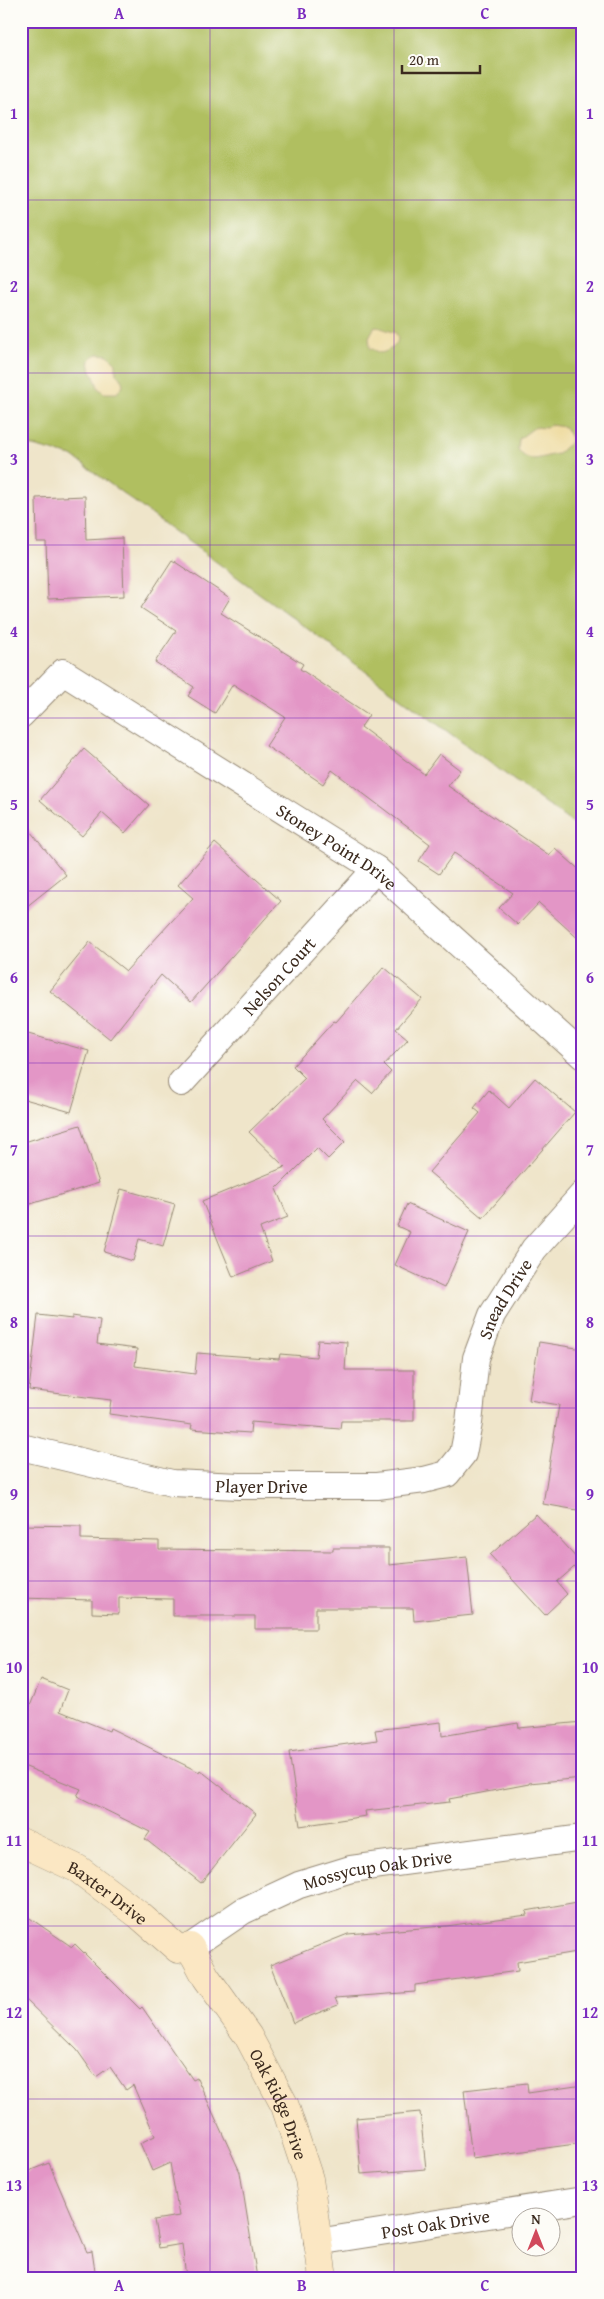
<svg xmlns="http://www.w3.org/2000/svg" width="604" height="2299" viewBox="0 0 604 2299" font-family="'Gentium Book Plus',serif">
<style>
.green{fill:#b0bf61;stroke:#767440}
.sand{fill:#eeda9e;stroke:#94825e}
.building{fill:#e396c6}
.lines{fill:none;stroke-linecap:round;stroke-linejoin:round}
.street-casing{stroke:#958874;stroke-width:28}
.secondary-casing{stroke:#958874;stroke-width:29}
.street{stroke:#fff;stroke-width:26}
.secondary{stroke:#fbe7c3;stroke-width:28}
.grid{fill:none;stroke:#7b2cbf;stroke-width:1;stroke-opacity:0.55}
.labels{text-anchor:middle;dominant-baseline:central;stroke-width:5;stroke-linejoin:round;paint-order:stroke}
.street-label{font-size:18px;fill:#3b2a1e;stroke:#fdfcf7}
.neatline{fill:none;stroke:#7b2cbf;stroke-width:2}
.grid-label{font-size:16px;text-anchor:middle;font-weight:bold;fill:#7b2cbf}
</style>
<rect width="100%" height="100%" fill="#fdfcf7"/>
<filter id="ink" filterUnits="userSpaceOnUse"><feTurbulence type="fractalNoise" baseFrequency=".02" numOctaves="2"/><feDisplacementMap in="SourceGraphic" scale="10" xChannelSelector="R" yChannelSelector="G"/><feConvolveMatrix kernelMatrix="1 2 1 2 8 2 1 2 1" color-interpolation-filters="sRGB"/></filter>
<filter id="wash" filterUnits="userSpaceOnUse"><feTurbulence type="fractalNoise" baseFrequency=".0096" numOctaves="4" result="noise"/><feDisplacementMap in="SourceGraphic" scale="20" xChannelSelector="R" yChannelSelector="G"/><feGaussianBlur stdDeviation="1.12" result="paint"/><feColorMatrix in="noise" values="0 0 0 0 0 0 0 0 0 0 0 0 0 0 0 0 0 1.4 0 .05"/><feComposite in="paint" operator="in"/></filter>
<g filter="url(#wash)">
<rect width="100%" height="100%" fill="#efe5ca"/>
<polygon class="green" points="21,21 583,21 583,831 72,456 21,443"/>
<g class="sand">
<path d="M378,327L396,333C402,344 391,350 381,353L370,348L369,337L374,328Z"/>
<path d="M98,354L108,355L116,363V373L121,378L123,385L117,393H104L98,388C96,376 80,360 98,354Z"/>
<path d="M550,425L565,427L571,438L570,443L558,454C543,455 529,467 518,449L519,439L535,427L546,428Z"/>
</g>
<g id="blocks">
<g class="building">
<polygon points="85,496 86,540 122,538 124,596 48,599 46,542 37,542 36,498"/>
<polygon points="172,560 230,598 221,613 303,664 300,669 369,715 361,727 424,774 439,754 460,770 448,786 549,855 555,848 583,873 583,943 539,903 518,925 499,908 513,893 454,853 439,874 419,861 430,844 332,770 323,784 266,746 285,717 233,684 215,713 188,696 194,687 155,662 176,631 141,608"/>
<polygon points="84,749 149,805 125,833 102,813 82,836 40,800"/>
<polygon points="21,820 66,875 21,911"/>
<polygon points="215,843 281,901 191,1002 161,975 110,1039 50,991 90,942 126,971 193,898 178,885"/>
<polygon points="384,967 422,999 396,1029 408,1039 384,1065 391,1072 372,1093 358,1081 322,1119 345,1142 328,1159 317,1148 276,1189 288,1217 260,1228 272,1261 233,1277 202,1201 285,1167 249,1132 305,1078 293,1066 334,1021 336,1022"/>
<polygon points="21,1032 89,1051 71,1112 21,1098"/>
<polygon points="535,1078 575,1112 483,1218 429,1172 480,1113 474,1108 489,1090 509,1108"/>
<polygon points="80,1125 99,1183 21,1207 21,1143"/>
<polygon points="121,1189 175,1204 163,1246 139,1239 133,1261 104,1252"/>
<polygon points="407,1204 469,1232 444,1288 395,1265 410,1232 397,1226"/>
<polygon points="38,1315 72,1319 72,1316 100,1320 97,1344 137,1349 135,1366 195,1374 197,1353 279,1359 280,1354 316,1357 318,1340 347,1342 345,1370 414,1370 414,1421 341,1421 340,1429 251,1422 250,1433 191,1429 192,1425 109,1414 111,1400 29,1390"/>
<polygon points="539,1342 583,1349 583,1511 543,1504 559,1405 529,1400"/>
<polygon points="536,1514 580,1562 557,1582 567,1594 545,1615 490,1555"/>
<polygon points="21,1525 81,1526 81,1539 159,1541 159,1549 333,1551 333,1548 389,1548 389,1565 467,1557 473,1615 414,1621 413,1608 316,1608 316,1629 255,1629 255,1616 173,1616 173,1599 119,1598 119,1614 92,1613 92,1600 21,1598"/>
<polygon points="41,1679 68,1690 60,1711 109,1731 110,1728 199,1772 200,1770 256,1814 201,1883 145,1839 150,1832 77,1796 81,1789 21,1765 21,1728"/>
<polygon points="441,1722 442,1736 518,1723 519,1728 583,1722 583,1778 529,1783 529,1784 449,1799 450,1802 365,1811 366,1816 300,1826 289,1752 377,1740 375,1730"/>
<polygon points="583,1901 583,1951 517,1962 518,1971 415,1985 415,1992 335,1998 338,2005 293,2023 270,1965 348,1934 446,1926 527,1915 526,1911"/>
<polygon points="21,1912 72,1947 75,1944 140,2009 142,2007 193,2080 197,2078 240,2172 257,2278 186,2278 182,2244 159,2248 154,2220 179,2216 170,2163 152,2171 140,2143 155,2136 133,2085 126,2090 110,2067 96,2077 77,2050 21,1995"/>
<polygon points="527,2083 528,2093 583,2085 583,2143 472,2158 464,2090"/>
<polygon points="420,2112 426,2169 361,2174 356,2118"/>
<polygon points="49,2163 87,2252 92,2251 96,2278 21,2278 21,2174"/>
</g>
</g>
</g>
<g filter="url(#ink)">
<use href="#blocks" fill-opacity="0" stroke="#958874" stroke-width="1"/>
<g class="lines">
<defs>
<g id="street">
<path id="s1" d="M21,715L63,672L376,869L583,1056"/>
<path id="s2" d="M181,1083L376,869"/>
<path id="s3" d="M21,1447L172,1483L240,1486H377L424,1480L447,1474L463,1454L469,1423L476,1358L492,1315L534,1249L583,1194"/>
<path id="s4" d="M190,1947L243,1911L299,1885L351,1869L583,1838"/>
<path id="s5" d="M317,2242L583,2200"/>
</g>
<g id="secondary">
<path id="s6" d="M21,1842L78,1869L139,1915L178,1949L190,1947L206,1977L248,2036L285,2106L309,2179L323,2278"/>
</g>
</defs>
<use href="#street" class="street-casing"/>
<use href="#secondary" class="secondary-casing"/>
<use href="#street" class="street"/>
<use href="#secondary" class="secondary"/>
</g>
</g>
<path class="grid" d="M210,21V2278M394,21V2278M21,200H583M21,373H583M21,545H583M21,718H583M21,891H583M21,1063H583M21,1236H583M21,1408H583M21,1581H583M21,1754H583M21,1926H583M21,2099H583"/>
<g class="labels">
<g class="street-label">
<text stroke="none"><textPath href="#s1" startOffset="385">Stoney Point Drive</textPath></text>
<text stroke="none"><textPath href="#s2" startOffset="145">Nelson Court</textPath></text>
<text stroke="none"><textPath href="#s3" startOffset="620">Snead Drive</textPath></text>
<text stroke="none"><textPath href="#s3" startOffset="245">Player Drive</textPath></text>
<text stroke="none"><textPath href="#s4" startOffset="206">Mossycup Oak Drive</textPath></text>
<text stroke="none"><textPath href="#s6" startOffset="101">Baxter Drive</textPath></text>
<text stroke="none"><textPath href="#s6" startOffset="385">Oak Ridge Drive</textPath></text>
<text stroke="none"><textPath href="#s5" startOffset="120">Post Oak Drive</textPath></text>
</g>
</g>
<rect width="604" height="2299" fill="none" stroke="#fdfcf7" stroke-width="55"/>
<g transform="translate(536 2232)"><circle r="24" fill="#fdfcf7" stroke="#afa8a0"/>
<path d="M0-4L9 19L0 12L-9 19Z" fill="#d1495b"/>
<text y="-8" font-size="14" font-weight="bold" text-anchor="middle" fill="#3b2a1e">N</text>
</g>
<path d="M402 65v8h78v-8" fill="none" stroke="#3b2a1e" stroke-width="2.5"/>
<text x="409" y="65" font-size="15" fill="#3b2a1e" stroke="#fdfcf7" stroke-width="4" paint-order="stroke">20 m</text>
<rect x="28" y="28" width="548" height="2244" class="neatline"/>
<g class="grid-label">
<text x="119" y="19">A</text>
<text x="302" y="19">B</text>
<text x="485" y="19">C</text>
<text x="14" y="119">1</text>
<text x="590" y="119">1</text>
<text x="14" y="292">2</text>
<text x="590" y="292">2</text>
<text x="14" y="465">3</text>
<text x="590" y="465">3</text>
<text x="14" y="637">4</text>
<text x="590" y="637">4</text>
<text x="14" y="810">5</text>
<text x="590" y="810">5</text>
<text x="14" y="983">6</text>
<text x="590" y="983">6</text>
<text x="14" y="1155">7</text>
<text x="590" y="1155">7</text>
<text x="14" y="1328">8</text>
<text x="590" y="1328">8</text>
<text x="14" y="1500">9</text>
<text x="590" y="1500">9</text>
<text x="14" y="1673">10</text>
<text x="590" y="1673">10</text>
<text x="14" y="1846">11</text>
<text x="590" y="1846">11</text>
<text x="14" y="2018">12</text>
<text x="590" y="2018">12</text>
<text x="14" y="2191">13</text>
<text x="590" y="2191">13</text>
<text x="119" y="2291">A</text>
<text x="302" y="2291">B</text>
<text x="485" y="2291">C</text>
</g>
</svg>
